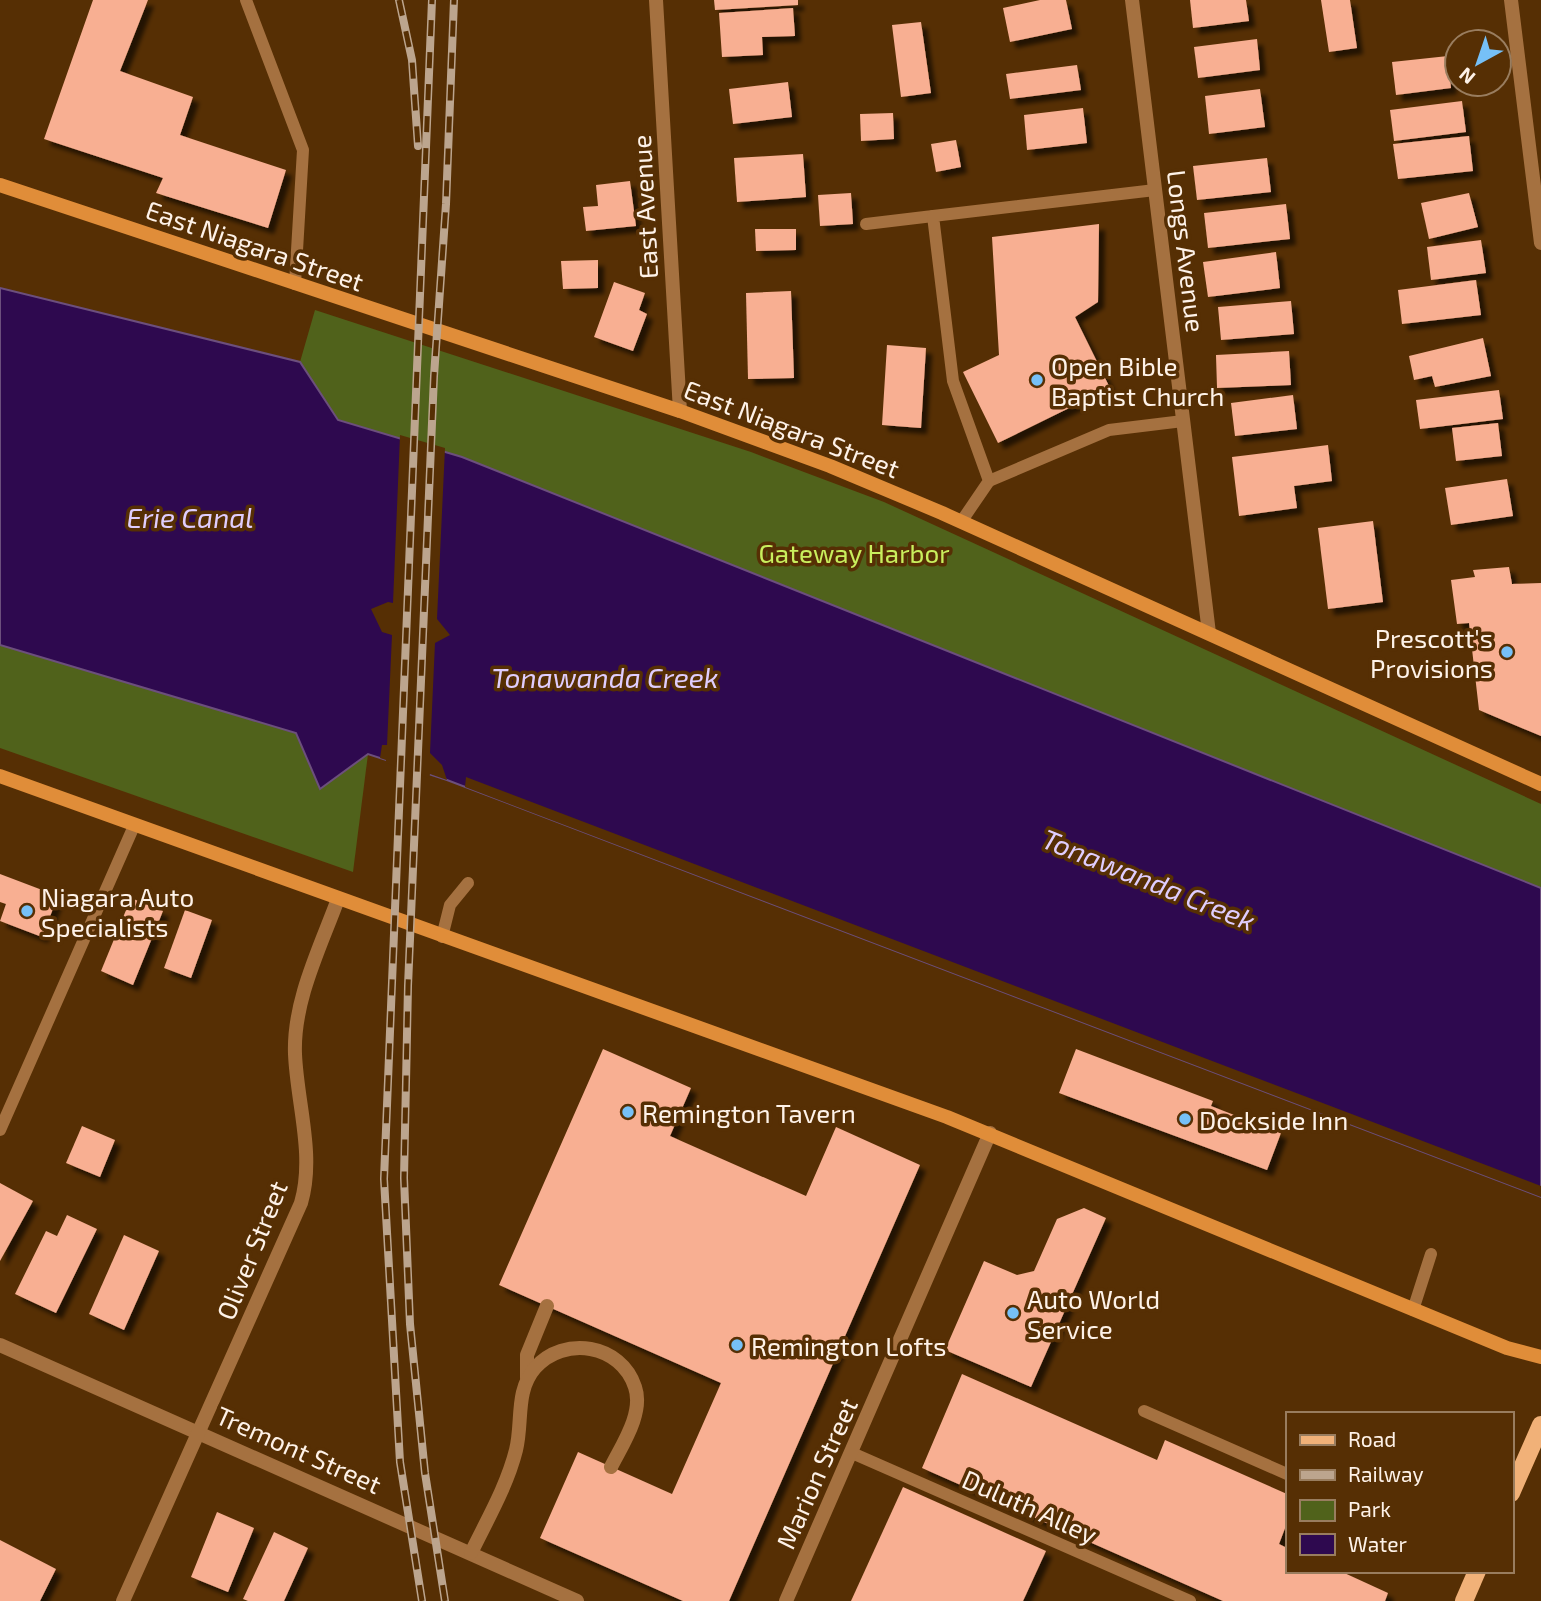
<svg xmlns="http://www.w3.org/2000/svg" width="1541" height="1601" viewBox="0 0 1541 1601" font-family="'Exo 2',sans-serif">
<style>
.green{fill:#50621b}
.water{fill:#2e094f;stroke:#6c4f7d;stroke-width:2}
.pier{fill:#562f04}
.building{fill:#f8af92;filter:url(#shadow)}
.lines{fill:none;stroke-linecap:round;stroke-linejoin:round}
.lane{stroke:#a57140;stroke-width:12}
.street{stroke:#a57140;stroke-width:14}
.secondary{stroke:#e08d39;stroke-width:14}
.primary{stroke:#f1b178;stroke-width:18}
.rail-casing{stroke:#bca58e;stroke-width:8}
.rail{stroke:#562f04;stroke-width:5;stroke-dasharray:16;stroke-linecap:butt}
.poi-dot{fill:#76c0f7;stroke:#562f04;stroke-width:2.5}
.labels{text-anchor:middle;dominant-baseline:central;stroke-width:7;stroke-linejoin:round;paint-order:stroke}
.street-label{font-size:26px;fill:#fef2e8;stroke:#562f04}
.poi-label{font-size:26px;fill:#fef2e8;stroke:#562f04;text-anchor:start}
.park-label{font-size:26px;fill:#c9ef5d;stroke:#562f04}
.water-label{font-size:28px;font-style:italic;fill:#dfcdfe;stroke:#562f04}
</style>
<defs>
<filter id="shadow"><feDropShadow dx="6" dy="6" stdDeviation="2" flood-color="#0009"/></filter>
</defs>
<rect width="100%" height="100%" fill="#562f04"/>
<g class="green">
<polygon points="315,310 751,452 884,502 1541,804 1541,888 462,457 337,420 300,362"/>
<polygon points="0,645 368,754 353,872 0,748"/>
</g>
<polygon class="water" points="0,288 300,362 338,420 462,457 1541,888 1541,1197 447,780 368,754 320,789 296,733 0,645"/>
<g class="pier">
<polygon points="400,435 445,448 437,619 450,635 435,643 430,753 442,765 447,780 430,774 429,778 386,763 386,760 380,758 382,745 387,745 392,635 382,632 371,609 388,602 393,603"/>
<polygon points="466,777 1541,1186 1541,1197 465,787"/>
</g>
<g class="building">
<polygon points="93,0 148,0 120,71 193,97 180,135 286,170 268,228 156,193 163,178 44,139"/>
<polygon points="714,0 798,0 798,5 715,10"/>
<polygon points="1040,0 1066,0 1072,29 1010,42 1003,8"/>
<polygon points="1190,0 1246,0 1249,21 1193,28"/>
<polygon points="1321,0 1350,0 1357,48 1329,52"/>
<polygon points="793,8 795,36 762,37 763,55 722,57 719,13"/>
<polygon points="921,22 931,93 901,97 892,25"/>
<polygon points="1257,39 1260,70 1198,78 1194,47"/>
<polygon points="1448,56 1451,88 1396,95 1392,62"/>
<polygon points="1077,65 1081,90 1010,99 1006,74"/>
<polygon points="788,82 792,117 733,124 729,89"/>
<polygon points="1260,89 1265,127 1209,134 1205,96"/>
<polygon points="1462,101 1466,132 1394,141 1390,110"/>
<polygon points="1083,108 1087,143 1027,150 1024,115"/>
<polygon points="893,113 894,139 861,141 860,114"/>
<polygon points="1469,136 1473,171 1398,179 1393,144"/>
<polygon points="956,140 961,167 936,172 931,144"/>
<polygon points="803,154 806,197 737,202 734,158"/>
<polygon points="1267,158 1271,192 1197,200 1193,166"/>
<polygon points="630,181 636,226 586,231 583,207 598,206 596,185"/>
<polygon points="851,193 853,224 820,226 818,195"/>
<polygon points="1469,193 1478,227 1429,239 1421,203"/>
<polygon points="1286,204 1290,239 1208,248 1204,213"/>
<polygon points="1099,224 1098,302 1075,317 1110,388 998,443 963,372 999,355 992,237"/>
<polygon points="755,229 796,229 796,250 756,251"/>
<polygon points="1481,240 1486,273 1431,280 1427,247"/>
<polygon points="1276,252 1280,288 1208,297 1203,262"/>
<polygon points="598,260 598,288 563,289 561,261"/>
<polygon points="1476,280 1481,315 1402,324 1398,290"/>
<polygon points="614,282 645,293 639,310 647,314 633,351 594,337"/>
<polygon points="791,291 794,378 748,379 746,293"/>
<polygon points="1291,301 1294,334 1221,340 1218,307"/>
<polygon points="1483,338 1491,376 1435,387 1432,376 1414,380 1409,356"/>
<polygon points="887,345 926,348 921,428 882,425"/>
<polygon points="1289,351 1291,385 1217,388 1216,355"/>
<polygon points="1499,390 1503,419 1420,429 1416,400"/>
<polygon points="1293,395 1297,429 1235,436 1231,403"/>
<polygon points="1498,423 1502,456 1456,461 1452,428"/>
<polygon points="1328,445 1332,481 1294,486 1297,508 1239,516 1232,457"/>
<polygon points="1507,479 1513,516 1451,525 1445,488"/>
<polygon points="1373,521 1383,602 1328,609 1318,528"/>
<polygon points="1509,567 1512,584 1541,583 1541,736 1479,710 1469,623 1457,624 1451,580 1475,577 1473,570"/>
<polygon points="0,874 58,896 42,937 0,921 6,904 0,902"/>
<polygon points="131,898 163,911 133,985 101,971"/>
<polygon points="185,910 212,920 191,978 164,968"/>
<polygon points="603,1049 691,1088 670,1136 806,1196 836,1127 920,1165 729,1601 683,1601 540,1538 578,1452 672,1494 721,1383 499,1285"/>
<polygon points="1076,1049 1213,1101 1211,1106 1281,1133 1267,1170 1059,1093"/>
<polygon points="82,1126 115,1140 100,1177 66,1163"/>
<polygon points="0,1183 33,1201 0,1261"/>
<polygon points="1084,1208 1106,1218 1031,1387 945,1350 984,1261 1017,1275 1034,1271 1057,1219"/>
<polygon points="67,1215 97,1229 56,1313 15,1294 46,1231 57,1236"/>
<polygon points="124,1235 159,1251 124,1330 89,1314"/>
<polygon points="962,1374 1157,1460 1165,1440 1287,1494 1287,1523 1279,1544 1287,1548 1287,1571 1340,1571 1388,1593 1385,1601 1223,1601 922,1468"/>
<polygon points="903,1487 1046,1551 1023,1601 851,1601"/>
<polygon points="217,1512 254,1528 228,1592 191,1577"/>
<polygon points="274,1532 308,1548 284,1601 248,1601 243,1599"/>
<polygon points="0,1540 56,1569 40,1601 0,1601"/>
</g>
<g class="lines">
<g class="lane">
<polyline points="246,0 303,150 295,284"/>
<polyline points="866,224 933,216"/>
<polyline points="989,481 1109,430 1183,421"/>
<polyline points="961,522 989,481 953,381 933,216 1155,190"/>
<polyline points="442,937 450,905 468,883"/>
<polyline points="0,1130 134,826"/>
<polyline points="1413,1310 1431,1254"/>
<polyline points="1144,1411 1287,1474"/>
<polyline points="852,1453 1190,1601"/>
</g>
<g class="street">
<polyline points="656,0 680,411"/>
<polyline points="1132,0 1209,633"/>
<polyline points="1511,0 1541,243"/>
<polyline points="0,1345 577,1601"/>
<polyline points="527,1378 527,1355 547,1306"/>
<path d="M471,1553C487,1520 507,1486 516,1450C523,1422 515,1391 535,1368C564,1335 621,1344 635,1387C644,1413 622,1445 611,1467"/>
<path d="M123,1601L301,1203C315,1155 297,1103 295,1054C293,1001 320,948 338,899"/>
<polyline points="786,1601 990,1133"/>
</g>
<g class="secondary">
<polyline points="0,185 680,411 830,466 942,513 1541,784"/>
<polyline points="0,776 947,1117 1507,1348 1541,1357"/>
</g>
<g class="primary">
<polyline points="1511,1493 1541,1425"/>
<polyline points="1464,1601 1477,1571"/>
</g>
<defs>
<g id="rail">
<polyline points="399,0 412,60 418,146"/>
<polyline points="422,1601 400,1462 384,1179 432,0"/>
<polyline points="445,1601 425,1473 410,1324 404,1178 408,986 434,376 446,204 454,0"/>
</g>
</defs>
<use href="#rail" class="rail-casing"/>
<use href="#rail" class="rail"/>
</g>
<g class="poi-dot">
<circle cx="1037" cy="380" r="7"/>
<circle cx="1507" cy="652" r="7"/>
<circle cx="27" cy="911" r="7"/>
<circle cx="628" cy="1112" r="7"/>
<circle cx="1185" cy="1119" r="7"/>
<circle cx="1013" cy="1313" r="7"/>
<circle cx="737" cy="1345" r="7"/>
</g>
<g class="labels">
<g class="street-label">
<text transform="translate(644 207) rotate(-93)">East Avenue</text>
<text transform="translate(255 245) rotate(19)">East Niagara Street</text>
<text transform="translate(1187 251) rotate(83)">Longs Avenue</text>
<text transform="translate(792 428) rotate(21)">East Niagara Street</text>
<text transform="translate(251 1250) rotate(-68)">Oliver Street</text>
<text transform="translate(299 1449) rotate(24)">Tremont Street</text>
<text transform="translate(816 1473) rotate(-66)">Marion Street</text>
<text transform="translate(1030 1506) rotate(24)">Duluth Alley</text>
</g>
<g class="poi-label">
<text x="1051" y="365">Open Bible<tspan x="1051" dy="30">Baptist Church</tspan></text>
<text x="1493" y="637" text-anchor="end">Prescott's<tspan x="1493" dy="30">Provisions</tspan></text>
<text x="41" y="896">Niagara Auto<tspan x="41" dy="30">Specialists</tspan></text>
<text x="642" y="1112">Remington Tavern</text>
<text x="1199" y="1119">Dockside Inn</text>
<text x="1027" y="1298">Auto World<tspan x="1027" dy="30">Service</tspan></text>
<text x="751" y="1345">Remington Lofts</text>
</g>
<g class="park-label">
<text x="854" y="552">Gateway Harbor</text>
</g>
<g class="water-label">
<text x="190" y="517">Erie Canal</text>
<text x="605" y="677">Tonawanda Creek</text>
<text transform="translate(1149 879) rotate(22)">Tonawanda Creek</text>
</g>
</g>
<rect x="1286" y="1412" width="228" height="161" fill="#562f04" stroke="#997d5f" stroke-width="2"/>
<rect x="1300" y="1435" width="35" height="10" fill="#f1b178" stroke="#997d5f" stroke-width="2"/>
<text x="1348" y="1447" font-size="21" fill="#fef2e8">Road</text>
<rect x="1300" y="1470" width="35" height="10" fill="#bca58e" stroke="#997d5f" stroke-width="2"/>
<text x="1348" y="1482" font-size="21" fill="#fef2e8">Railway</text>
<rect x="1300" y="1500" width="35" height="21" fill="#50621b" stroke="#997d5f" stroke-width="2"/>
<text x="1348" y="1517" font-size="21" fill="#fef2e8">Park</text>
<rect x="1300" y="1534" width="35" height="21" fill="#2e094f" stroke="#997d5f" stroke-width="2"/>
<text x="1348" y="1552" font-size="21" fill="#fef2e8">Water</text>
<g transform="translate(1478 63) rotate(220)"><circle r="33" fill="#562f04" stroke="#997d5f" stroke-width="2"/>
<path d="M0-5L12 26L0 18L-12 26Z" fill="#76c0f7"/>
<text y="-10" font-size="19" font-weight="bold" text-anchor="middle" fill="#fef2e8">N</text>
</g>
</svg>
